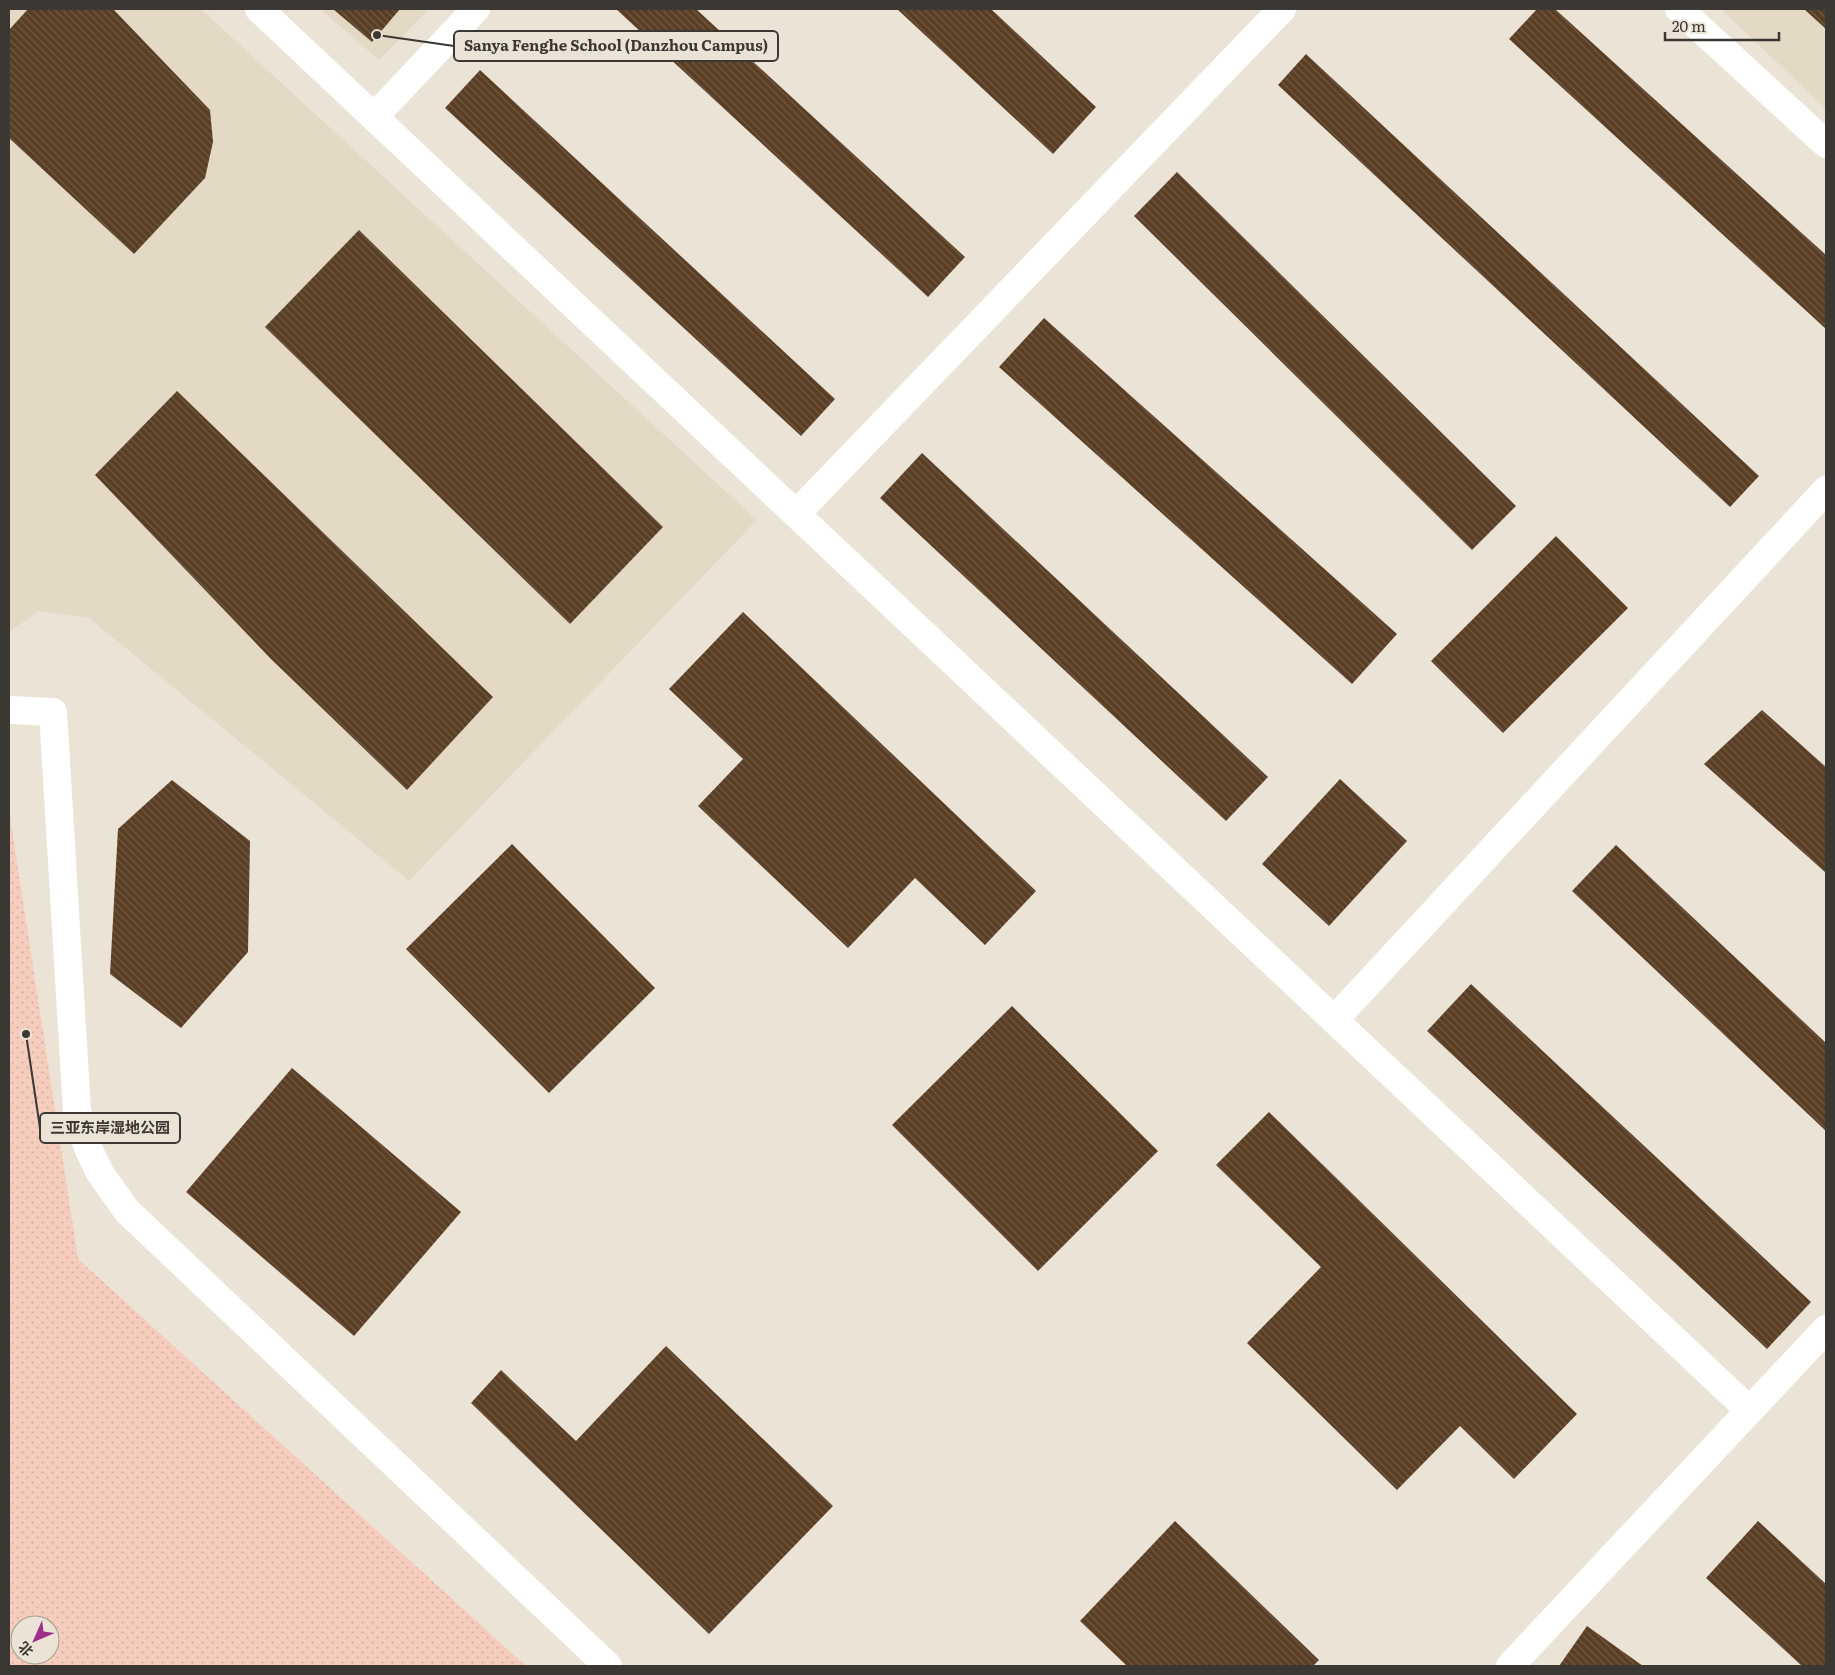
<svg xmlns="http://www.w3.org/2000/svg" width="1835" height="1675" viewBox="0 0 1835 1675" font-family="Literata,'Noto Sans SC',serif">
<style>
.built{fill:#e4d9c4}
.park{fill:url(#park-dots);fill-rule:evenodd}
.building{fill:url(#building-back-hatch)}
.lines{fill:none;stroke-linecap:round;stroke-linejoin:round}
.minor{stroke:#fff;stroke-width:28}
.leader{fill:none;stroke:#3b3833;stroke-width:2}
.callout-dot{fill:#3b3833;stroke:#ebe4d6;stroke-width:2}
.callout{fill:#ebe4d6;stroke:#3b3833;stroke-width:2}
.callout-label{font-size:15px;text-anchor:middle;font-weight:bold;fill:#3b3833}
</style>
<defs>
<pattern id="park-dots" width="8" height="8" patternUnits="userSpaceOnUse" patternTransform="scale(1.25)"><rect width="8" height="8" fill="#f6ccbd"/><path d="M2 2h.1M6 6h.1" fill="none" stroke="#d4b0a3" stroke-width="1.8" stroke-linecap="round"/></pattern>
<pattern id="building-back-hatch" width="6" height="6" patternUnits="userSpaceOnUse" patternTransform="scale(1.25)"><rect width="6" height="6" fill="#5a3e24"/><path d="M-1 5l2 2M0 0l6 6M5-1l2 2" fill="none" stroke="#6f5944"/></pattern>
</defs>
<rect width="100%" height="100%" fill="#ebe4d6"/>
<g class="built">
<polygon points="9,9 201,9 757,520 409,881 89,618 39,611 9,632"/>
<polygon points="320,9 429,9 379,60"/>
<polygon points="1721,9 1826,9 1826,109"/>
</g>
<path class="park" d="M9,810L78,1259L526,1666H9ZM20,1625H50V1655H20Z"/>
<g class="building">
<polygon points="28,9 113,9 210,110 213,142 205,178 134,254 9,138 9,30"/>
<polygon points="333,9 400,9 372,42"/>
<polygon points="616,9 696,9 965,257 928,297"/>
<polygon points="897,9 991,9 1096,107 1053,154"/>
<polygon points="1537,9 1555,9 1826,255 1826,329 1509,39"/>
<polygon points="1804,9 1826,9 1826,29"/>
<polygon points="1306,54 1759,476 1730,507 1278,85"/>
<polygon points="480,70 835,399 801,436 445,108"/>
<polygon points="1177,172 1516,506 1472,550 1134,216"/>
<polygon points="359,230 663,527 570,624 265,327"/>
<polygon points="1044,318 1397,634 1352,684 999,367"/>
<polygon points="177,391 493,697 407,790 271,659 95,475"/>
<polygon points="922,453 1268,777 1226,821 880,498"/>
<polygon points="1556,536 1628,608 1503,733 1431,661"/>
<polygon points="743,612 1036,891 985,945 915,878 848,948 698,806 743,759 669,689"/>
<polygon points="1762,710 1826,767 1826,873 1704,764"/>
<polygon points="1340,779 1407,841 1329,926 1262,864"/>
<polygon points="172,780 250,841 248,952 181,1028 110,974 118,829"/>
<polygon points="512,844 655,988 549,1093 406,949"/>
<polygon points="1616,845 1826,1043 1826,1131 1572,891"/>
<polygon points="1471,984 1811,1302 1767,1349 1427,1031"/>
<polygon points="1012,1006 1158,1151 1038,1271 892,1125"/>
<polygon points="292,1068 461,1212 354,1336 186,1192"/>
<polygon points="1269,1112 1577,1414 1514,1479 1460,1426 1397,1490 1247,1343 1321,1267 1216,1165"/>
<polygon points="666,1346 833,1506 709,1634 471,1403 501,1370 576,1441"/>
<polygon points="1175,1521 1319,1660 1313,1666 1127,1666 1080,1621"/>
<polygon points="1758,1521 1826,1584 1826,1666 1802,1666 1706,1578"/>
<polygon points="1587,1626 1643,1666 1559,1666"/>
</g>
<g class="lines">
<g class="minor">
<polyline points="259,9 1749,1410"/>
<polyline points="1679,9 1826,144"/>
<polyline points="374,117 476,9"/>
<polyline points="796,514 1282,9"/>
<polyline points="9,710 53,712 77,1111 88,1148 100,1173 127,1211 608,1666"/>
<polyline points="1334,1020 1826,490"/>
<polyline points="1510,1666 1826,1329"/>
</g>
</g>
<path class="leader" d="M377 35L454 46M26 1034L40 1128"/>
<g class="callout-dot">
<circle cx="377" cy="35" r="5"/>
<circle cx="26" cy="1034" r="5"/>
</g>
<g class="callout">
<rect x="454" y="31" width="324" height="30" rx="5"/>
<rect x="40" y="1113" width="140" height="30" rx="5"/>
</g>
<g class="callout-label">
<text x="616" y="51">Sanya Fenghe School (Danzhou Campus)</text>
<text x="110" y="1133">三亚东岸湿地公园</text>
</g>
<rect width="1835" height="1675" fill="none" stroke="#3b3833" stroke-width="20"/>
<g transform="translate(35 1640) rotate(225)"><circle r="24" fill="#ebe4d6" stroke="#a59f95"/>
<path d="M0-4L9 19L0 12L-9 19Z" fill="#9f2d8a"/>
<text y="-8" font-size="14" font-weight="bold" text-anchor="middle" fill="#3b3833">北</text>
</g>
<path d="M1665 32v8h114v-8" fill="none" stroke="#3b3833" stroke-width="2.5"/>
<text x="1672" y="32" font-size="15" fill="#3b3833" stroke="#ebe4d6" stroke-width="4" paint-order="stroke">20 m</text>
</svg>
